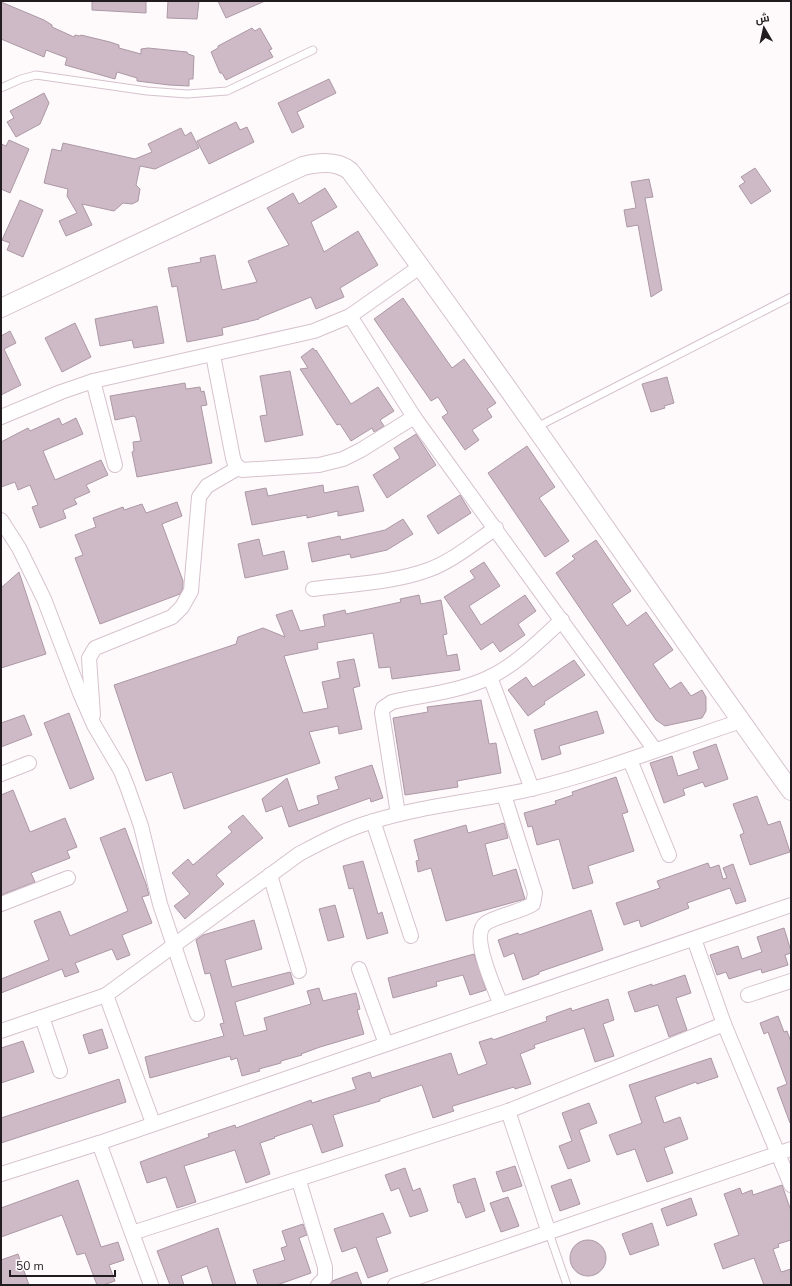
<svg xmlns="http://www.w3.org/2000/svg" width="792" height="1286" viewBox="0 0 792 1286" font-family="'Nunito Sans',Cairo,sans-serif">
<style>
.building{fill:#cebac6;stroke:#ac98a4}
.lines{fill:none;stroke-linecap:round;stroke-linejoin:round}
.service-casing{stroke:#d6c2ce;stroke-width:9}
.minor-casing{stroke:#d6c2ce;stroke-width:16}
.tertiary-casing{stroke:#d6c2ce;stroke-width:20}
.service{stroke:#fff;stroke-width:7}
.minor{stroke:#fff;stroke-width:14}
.tertiary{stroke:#fff;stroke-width:18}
</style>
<rect width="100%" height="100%" fill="#fefafc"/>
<g class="building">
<polygon points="92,1 146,1 146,13 92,10"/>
<polygon points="168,1 199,1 197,19 167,18"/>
<polygon points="218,1 265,1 226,18"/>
<polygon points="1,2 44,20 52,25 52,27 74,37 75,35 80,36 81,35 110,42 119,45 119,48 141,54 141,49 148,48 187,52 188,54 194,56 193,79 189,79 189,86 169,85 137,81 137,78 117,72 115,79 65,65 67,58 46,50 44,57 1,39"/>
<polygon points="252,28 255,31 260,28 272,49 269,50 273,57 226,80 222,73 220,73 211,52 218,48 218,46"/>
<polygon points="329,79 336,93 297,112 304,127 292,133 278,103"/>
<polygon points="44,93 49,103 40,124 16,137 7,122 14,118 10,111"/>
<polygon points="236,122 240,130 247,127 254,142 209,164 197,141"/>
<polygon points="181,128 185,136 191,132 199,148 155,169 140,166 136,185 140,189 138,201 132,204 123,203 114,211 82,204 92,225 66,236 59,221 77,213 67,196 68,189 44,183 52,149 61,151 63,143 135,159 152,152 148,144"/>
<polygon points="9,140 29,149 10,193 1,189 1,144 6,146"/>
<polygon points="755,168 771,191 751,204 739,186 745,182 741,177"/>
<polygon points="649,179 653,197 645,198 662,290 651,297 638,225 627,227 624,210 636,208 631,182"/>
<polygon points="325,188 337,207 311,222 324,252 358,231 378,265 340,288 344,297 316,309 311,297 259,318 259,319 222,328 223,335 187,342 177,286 172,287 168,268 201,262 200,258 215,255 222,290 257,282 248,261 289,245 267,208 293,193 299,204"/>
<polygon points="20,200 43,210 23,257 7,250 10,243 2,240"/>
<polygon points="403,298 452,368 464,359 496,403 487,409 492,417 472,430 479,440 465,450 442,417 448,413 438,397 431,401 374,319"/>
<polygon points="157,306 164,343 134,348 132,340 100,346 95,319"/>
<polygon points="75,323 91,357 62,372 45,338"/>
<polygon points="10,331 16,343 4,349 21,385 1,395 1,336"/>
<polygon points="313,348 315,351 316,350 351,404 378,387 394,411 380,420 384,426 374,432 372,428 351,441 340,424 337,425 300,369 308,368 301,357"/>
<polygon points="290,371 303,435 265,442 260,416 267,415 260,376"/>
<polygon points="667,377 674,403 664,406 665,408 651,412 642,384"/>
<polygon points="185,383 186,389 200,387 201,392 204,391 207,405 201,406 212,463 137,477 132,452 134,451 133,442 141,441 136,418 134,416 115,420 110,396"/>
<polygon points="59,418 62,425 76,418 83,434 43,451 55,480 101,460 108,475 86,485 90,492 74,499 77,504 63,510 66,518 40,528 32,507 38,505 30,485 18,490 15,482 1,487 1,442 28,428 30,431"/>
<polygon points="416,434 436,465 387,498 373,475 400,458 394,448"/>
<polygon points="527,446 555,487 539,498 569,541 545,557 488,473"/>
<polygon points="323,485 324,493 358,486 364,511 338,516 338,511 307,518 307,515 252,525 245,492 266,488 268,496"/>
<polygon points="460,495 471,513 438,534 427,516"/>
<polygon points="177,502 182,516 162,524 183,581 183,588 180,594 100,624 75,558 83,555 75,535 96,527 93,518 123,507 124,510 142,504 146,513"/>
<polygon points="403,519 413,534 387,550 351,558 350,554 312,562 308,543 340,536 341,540 385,530"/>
<polygon points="259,539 263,556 284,551 288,569 245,578 238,544"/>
<polygon points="596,540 631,591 612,604 627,626 646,612 673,650 653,664 670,689 681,682 691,696 702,690 706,697 706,711 702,718 665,726 656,720 556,573 575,559 572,556"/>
<polygon points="484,562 500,586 469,606 481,625 525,595 536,611 518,624 525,635 500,652 493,642 481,650 444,597 475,578 470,571"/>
<polygon points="19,572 46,654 1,668 1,588"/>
<polygon points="419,595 421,604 441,600 447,634 443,635 447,656 457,654 460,670 392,679 390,667 379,668 373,633 317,643 318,649 284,656 303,713 328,708 322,682 340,678 337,662 354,659 360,686 353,688 362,729 339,734 338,726 309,732 320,763 184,809 172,772 146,781 114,685 236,644 238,637 263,628 285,637 276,615 292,610 300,631 325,626 323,615 345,610 346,614 401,602 400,599"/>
<polygon points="574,660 585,675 544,702 545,704 528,716 508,690 526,677 533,687"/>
<polygon points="481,700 489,744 496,743 501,773 457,781 458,787 405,795 393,718 428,712 427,707"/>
<polygon points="597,711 604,733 559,746 561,754 542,760 534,730"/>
<polygon points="69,713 94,779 70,789 44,723"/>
<polygon points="24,715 32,735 1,747 1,723"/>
<polygon points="716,744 728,779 705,787 703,782 683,789 685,795 664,803 650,763 672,756 678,776 699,769 693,752"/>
<polygon points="372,765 383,798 371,802 370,798 289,827 282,806 266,812 262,799 287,778 298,811 319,804 317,796 339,789 335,777"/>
<polygon points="616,777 628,812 622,814 634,851 588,866 593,883 573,889 559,839 537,845 532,826 528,827 524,813 556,804 555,801 573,795 572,792"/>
<polygon points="13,790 30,832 65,818 77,847 67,851 70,858 31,873 35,882 1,895 1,795"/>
<polygon points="757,796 768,825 780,821 790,852 750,865 740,835 744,833 733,804"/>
<polygon points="243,815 263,838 216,875 224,884 185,919 174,906 190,894 172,873 188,859 193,865 232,832 228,827"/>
<polygon points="504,823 508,838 485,844 493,876 516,869 525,899 446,921 431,868 418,872 416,861 419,860 414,840 466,825 468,833"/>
<polygon points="125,828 146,884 149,895 142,897 152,923 122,935 130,955 117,960 112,949 75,963 79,972 65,977 62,969 1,993 1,979 49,960 34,921 60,911 70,936 128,911 100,838"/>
<polygon points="363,861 378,914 382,912 388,933 367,939 353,888 349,889 343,866"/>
<polygon points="708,863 710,868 719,865 723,879 727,878 723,868 733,864 746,901 736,904 730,888 687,903 689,908 641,927 639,920 624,925 616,903 660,888 657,881"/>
<polygon points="335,905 344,937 328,941 319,909"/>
<polygon points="591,910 603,950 539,972 539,974 523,980 514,953 504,957 498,940 518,933 519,935"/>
<polygon points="254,920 262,949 225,960 232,987 290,972 294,984 235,1002 244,1036 267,1030 264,1018 311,1004 307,991 319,988 323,1001 356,993 360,1009 357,1010 364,1034 320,1047 301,1054 302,1055 281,1061 281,1063 259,1069 260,1071 242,1076 237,1058 231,1060 230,1056 150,1078 145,1057 224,1036 220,1024 224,1023 210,973 205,974 196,940 203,935"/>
<polygon points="784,928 791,951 791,953 785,955 788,965 762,973 761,969 729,979 726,972 717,975 710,955 738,946 742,959 762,952 757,937"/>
<polygon points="474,954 486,990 470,995 463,975 436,982 437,986 393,998 388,978"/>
<polygon points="685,975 691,993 676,998 687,1030 669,1037 658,1005 635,1012 628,992 652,984 652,986"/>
<polygon points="608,999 614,1020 603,1024 614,1056 595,1062 584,1028 534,1045 535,1048 520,1054 531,1084 515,1089 514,1087 453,1106 452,1107 454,1111 433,1118 422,1085 380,1099 380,1101 333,1115 343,1146 322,1153 312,1124 274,1137 275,1138 260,1143 270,1174 246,1183 235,1150 184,1166 196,1202 177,1208 166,1177 147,1183 140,1162 209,1137 208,1134 235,1125 236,1128 311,1100 312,1103 356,1089 352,1078 370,1072 372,1078 451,1053 458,1075 487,1064 479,1042 492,1038 493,1040 547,1021 546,1017 571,1008 572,1011"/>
<polygon points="778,1016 784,1032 787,1031 791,1042 791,1122 790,1123 777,1088 787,1084 768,1032 764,1034 760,1023"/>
<polygon points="102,1029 108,1048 89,1054 83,1035"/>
<polygon points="23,1041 34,1072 1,1083 1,1048"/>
<polygon points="711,1058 718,1077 697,1084 696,1082 655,1097 664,1123 680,1117 688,1139 664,1148 673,1173 647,1182 635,1149 617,1155 609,1135 642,1123 629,1085"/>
<polygon points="119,1079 126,1102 1,1143 1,1118"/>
<polygon points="589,1103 597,1123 579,1130 590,1161 568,1169 559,1146 572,1141 562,1113"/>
<polygon points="515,1166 522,1186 503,1192 496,1172"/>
<polygon points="405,1168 413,1191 420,1188 428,1211 410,1217 399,1188 391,1191 385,1175"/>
<polygon points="475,1178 485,1211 466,1218 460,1202 458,1203 453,1185"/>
<polygon points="571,1179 580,1204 560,1211 551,1186"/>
<polygon points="78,1180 101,1247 118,1242 124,1260 109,1265 115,1281 103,1285 97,1285 85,1253 77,1255 62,1215 1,1237 1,1208"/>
<polygon points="782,1185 791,1211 791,1240 778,1244 779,1247 773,1249 781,1272 791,1269 791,1285 764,1285 754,1258 723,1269 714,1244 739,1235 724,1194 740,1188 742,1194 752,1190 753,1195"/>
<polygon points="508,1197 519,1226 501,1232 490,1203"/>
<polygon points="691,1198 697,1215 667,1226 661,1209"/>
<polygon points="383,1213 391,1233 376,1238 388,1271 368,1278 356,1247 342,1252 334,1229"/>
<polygon points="652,1223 659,1245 630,1255 622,1234"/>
<polygon points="303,1224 307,1235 299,1238 311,1273 277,1285 258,1285 253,1270 285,1260 281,1248 287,1246 282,1231"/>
<polygon points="218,1228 236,1285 213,1285 207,1266 181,1276 184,1285 170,1285 157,1251"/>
<circle cx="588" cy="1258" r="18"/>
<polygon points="18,1254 29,1285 1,1285 1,1260"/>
<polygon points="357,1272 362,1285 330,1285 332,1281"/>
</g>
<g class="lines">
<defs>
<g id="service">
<polyline points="1,88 21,79 36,75 147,91 187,94 227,91 313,50"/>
<polyline points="535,428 791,297"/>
<polyline points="549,1233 567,1285"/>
</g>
<g id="minor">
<polyline points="350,316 414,417 655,750"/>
<polyline points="213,355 233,458 235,464 242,470 319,465 343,459 361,450 414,417"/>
<polyline points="93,381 115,465"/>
<polyline points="1,417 61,392 93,381 314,331 350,316 421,266"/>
<polyline points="1,520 19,548 44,599 80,693 94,725 121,771 128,789 141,826 160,904 197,1014"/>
<path d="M313,589C351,584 392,583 428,570C453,561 475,542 496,528"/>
<polyline points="490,677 532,789"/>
<polyline points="93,715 89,658 95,648 172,617 182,607 191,591 199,497 207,486 238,468"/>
<polyline points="630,760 669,855"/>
<polyline points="1,774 29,763"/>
<path d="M398,814L382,713L383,708L392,702C423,695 462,691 490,677C517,664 540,640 562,620"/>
<polyline points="373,821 411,936"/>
<polyline points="270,875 299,971"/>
<polyline points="1,904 68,878"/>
<polyline points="694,939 724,1024 791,1185"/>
<polyline points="359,969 386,1044"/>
<polyline points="106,995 153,1123"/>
<polyline points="748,995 791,981"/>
<path d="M501,1005C495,989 469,935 486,923C496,916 520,912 533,904L535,893L504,795"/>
<polyline points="42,1017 60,1071"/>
<path d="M1,1031L106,995L299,854C323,841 348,828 374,821C425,805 479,801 531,789C602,772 671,744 741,721"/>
<polyline points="508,1111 549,1233"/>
<polyline points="99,1143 151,1285"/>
<polyline points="1,1174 99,1143 791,905"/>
<polyline points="299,1181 325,1267 325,1278 318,1285"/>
<polyline points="132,1233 508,1111 724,1024"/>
<polyline points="395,1285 791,1149"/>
</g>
<path id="tertiary" d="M1,308L303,166C319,162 337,160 350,171C502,374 643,585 791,791"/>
</defs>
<use href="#service" class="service-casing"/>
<use href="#minor" class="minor-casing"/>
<use href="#tertiary" class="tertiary-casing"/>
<use href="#service" class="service"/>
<use href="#minor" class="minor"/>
<use href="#tertiary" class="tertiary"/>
</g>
<rect width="792" height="1286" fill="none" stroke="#221b1f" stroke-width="4"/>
<g transform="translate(764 28) rotate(351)" stroke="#fefafc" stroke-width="3" paint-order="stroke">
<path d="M0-3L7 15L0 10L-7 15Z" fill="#221b1f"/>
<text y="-6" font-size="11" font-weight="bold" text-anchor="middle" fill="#221b1f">ش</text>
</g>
<path d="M10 1270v6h105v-6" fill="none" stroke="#221b1f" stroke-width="2"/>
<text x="16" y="1270" font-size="12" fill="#221b1f" stroke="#fefafc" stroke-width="3" paint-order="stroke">50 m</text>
</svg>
